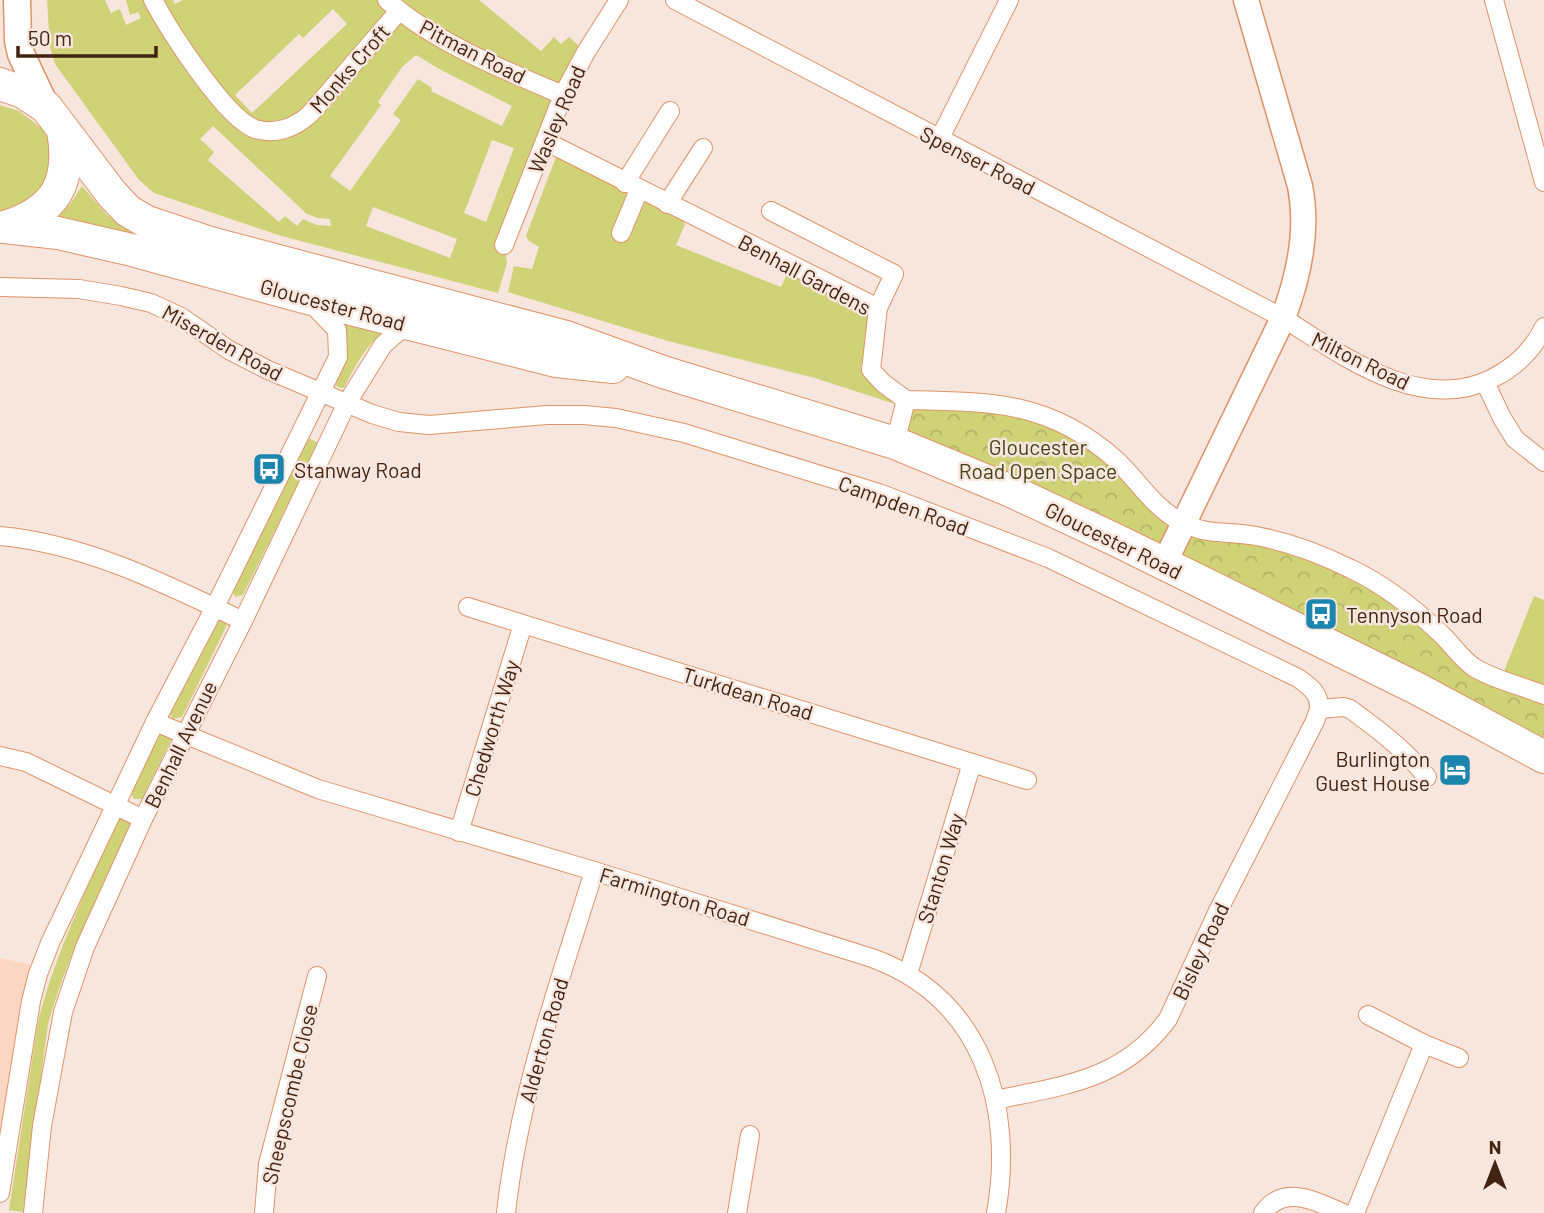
<svg xmlns="http://www.w3.org/2000/svg" width="1544" height="1213" viewBox="0 0 1544 1213" font-family="Barlow,sans-serif">
<style>
.built{fill:#fad7c3}
.grass{fill:#cfd277;fill-rule:evenodd}
.park{fill:url(#park-crowns)}
.lines{fill:none;stroke-linecap:round;stroke-linejoin:round}
.street-casing{stroke:#df9368;stroke-width:20}
.secondary-casing{stroke:#df9368;stroke-width:27}
.primary-casing{stroke:#df9368;stroke-width:29}
.highway-casing{stroke:#df9368;stroke-width:34}
.street{stroke:#fff;stroke-width:18}
.secondary{stroke:#fff;stroke-width:24}
.primary{stroke:#fff;stroke-width:26}
.highway{stroke:#fff;stroke-width:32}
.labels{text-anchor:middle;dominant-baseline:central;stroke-width:5;stroke-linejoin:round;paint-order:stroke}
.street-label{font-size:21px;fill:#432412;stroke:#f6e6dd}
.park-label{font-size:21px;fill:#424318;stroke:#f6e6dd}
.poi-label{font-size:21px;fill:#432412;stroke:#f6e6dd;text-anchor:start}
</style>
<defs>
<pattern id="park-crowns" width="20" height="18" patternUnits="userSpaceOnUse" patternTransform="scale(1.75)"><rect width="20" height="18" fill="#cfd277"/><path d="M2 6a3 3 0 1 1 6 0M12 15a3 3 0 1 1 6 0" fill="none" stroke="#b3b466"/></pattern>
</defs>
<rect width="100%" height="100%" fill="#f6e6dd"/>
<polygon class="built" points="0,958 33,965 10,1074 0,1139"/>
<g class="grass">
<path d="M47,0H105L111,13L120,9L126,25L141,18L138,12L130,15L126,0H173L175,4L183,0H479L541,51L554,37L561,44L569,37L586,52L504,244L507,263L498,293L278,235L154,193L139,180L55,64L50,47ZM333,9L347,24L252,113L235,95L299,34L303,38ZM416,55L441,70L512,106L502,126L431,91L432,88L418,79L393,114L401,120L350,191L330,176L381,105L378,102L402,67ZM213,126L307,214L318,218L330,219L331,226L317,225L303,219L297,226L285,216L279,222L208,160L214,152L200,139ZM492,140L514,148L486,222L464,213ZM373,207L457,239L450,258L366,226Z"/>
<polygon points="0,105 19,111 49,134 53,176 27,208 0,214"/>
<path d="M561,155L678,213L685,224L676,245L781,287L788,272L874,315L861,365C861,382 881,390 895,397V404L815,378L668,341L508,292L514,266L532,269L539,247L529,241L526,236L556,157Z"/>
<polygon points="82,186 107,215 139,234 566,351 56,217 71,203"/>
<path d="M337,314L388,327C366,346 357,362 344,388L337,387L335,381Z"/>
<polygon points="305,436 318,443 243,595 235,597 232,589"/>
<polygon points="1534,596 1544,600 1544,695 1503,674"/>
<polygon points="216,619 224,619 227,625 182,717 172,719 170,712"/>
<polygon points="166,733 171,740 142,799 134,799 131,793 158,735"/>
<path d="M118,818H127L131,825C100,890 68,954 48,1024L23,1212L9,1210L38,1022C56,951 89,885 118,818Z"/>
</g>
<polygon class="park" points="906,400 987,402 1062,424 1167,514 1254,535 1355,571 1474,667 1544,695 1544,757 895,443"/>
<g class="lines">
<defs>
<g id="street">
<path d="M153,0C169,30 225,118 255,129C275,135 295,128 310,114L399,11"/>
<path d="M387,0C432,41 506,71 563,95"/>
<path d="M675,0L1283,318C1342,355 1419,414 1491,379C1514,368 1533,350 1544,327"/>
<polyline points="1494,0 1544,182"/>
<polyline points="939,140 1009,0"/>
<polyline points="545,141 878,308 871,370 883,383 906,400"/>
<polyline points="625,183 670,111"/>
<polyline points="667,204 703,148"/>
<polyline points="771,211 894,274 878,308"/>
<polyline points="621,233 639,190"/>
<polyline points="504,245 563,95 586,52 619,0"/>
<path d="M0,287L79,289L121,296L151,303L181,317L229,350L268,370L372,414L399,422L429,425L547,415H584L616,418L684,433L752,454L879,493L1048,558L1298,678C1310,687 1320,693 1319,709L1344,707L1350,709C1379,730 1404,749 1427,777"/>
<polyline points="1485,382 1502,418 1515,439 1544,462"/>
<path d="M906,400C989,402 1048,400 1115,459C1138,480 1151,505 1179,521C1209,537 1226,530 1256,536C1289,542 1321,554 1351,569C1385,585 1414,608 1441,634C1452,644 1462,660 1475,668C1495,680 1522,686 1544,695"/>
<polyline points="895,443 906,400"/>
<path d="M0,536C86,544 166,584 243,621"/>
<polyline points="468,607 1027,780"/>
<path d="M155,722L318,789L594,871L872,958C982,998 1015,1106 996,1213"/>
<polyline points="0,756 26,762 143,819"/>
<polyline points="459,832 523,624"/>
<polyline points="908,974 972,763"/>
<polyline points="1368,1015 1424,1044 1459,1058"/>
<path d="M996,1100C1065,1085 1123,1080 1168,1019L1218,911L1315,721L1319,709"/>
<polyline points="0,1193 31,1001 38,974 50,943 155,722 215,607 338,357 337,330 311,303"/>
<polyline points="33,1213 42,1126 63,1012 85,947 143,819 243,621 347,403 383,345 399,331 414,329"/>
<polyline points="264,1213 268,1164 317,976"/>
<path d="M506,1213C519,1094 559,984 594,871"/>
<polyline points="737,1213 750,1135"/>
<path d="M1263,1213C1284,1183 1317,1202 1343,1213"/>
<polyline points="1355,1213 1424,1044"/>
</g>
<path id="secondary" d="M1164,564L1283,318C1299,276 1309,231 1300,186L1246,0"/>
<polyline id="primary" points="17,0 18,41 21,54 46,107"/>
<g id="highway">
<polyline points="0,84 23,92 46,107 112,194 128,211 147,222 210,243 566,337 663,372 895,443 1011,491 1116,540 1416,688 1544,757"/>
<polyline points="5,227 58,233 132,250 304,297 556,361 613,367"/>
<path d="M5,227C56,211 72,183 63,130"/>
</g>
</defs>
<use href="#street" class="street-casing"/>
<use href="#secondary" class="secondary-casing"/>
<use href="#primary" class="primary-casing"/>
<use href="#highway" class="highway-casing"/>
<use href="#street" class="street"/>
<use href="#secondary" class="secondary"/>
<use href="#primary" class="primary"/>
<use href="#highway" class="highway"/>
</g>
<defs>
<symbol id="bus-square" viewBox="-11 -11 22 22"><rect x="-9" y="-9" width="18" height="18" rx="4" fill="#1c85ae" stroke="#f6e6dd"/><path d="M-5-6H5V4H4V6H2V4H-2V6H-4V4H-5ZM-3.5-4V0h7V-4ZM-3.5 1.2v1.5H-2V1.2ZM2 1.2v1.5H3.5V1.2Z" fill="#fff"/></symbol>
<symbol id="hotel-square" viewBox="-11 -11 22 22"><rect x="-9" y="-9" width="18" height="18" rx="4" fill="#1c85ae" stroke="#f6e6dd"/><path d="M-6-4.5h1.5V1H6V5H4.5V3h-9V5H-6ZM-4 0a1.8 1.8 0 1 1 3.6 0ZM.5 0V-2.5h3Q6-2.5 6 0Z" fill="#fff"/></symbol>
</defs>
<g fill-rule="evenodd">
<use href="#bus-square" x="250" y="450" width="38" height="38"/>
<use href="#bus-square" x="1302" y="595" width="38" height="38"/>
<use href="#hotel-square" x="1436" y="751" width="38" height="38"/>
</g>
<g class="labels">
<g class="street-label">
<text transform="translate(473 51) rotate(27)">Pitman Road</text>
<text transform="translate(349 68) rotate(-49)">Monks Croft</text>
<text transform="translate(556 119) rotate(-67)">Wasley Road</text>
<text transform="translate(978 160) rotate(27)">Spenser Road</text>
<text transform="translate(805 274) rotate(28)">Benhall Gardens</text>
<text transform="translate(333 304) rotate(15)">Gloucester Road</text>
<text transform="translate(223 342) rotate(29)">Miserden Road</text>
<text transform="translate(1361 360) rotate(26)">Milton Road</text>
<text transform="translate(904 505) rotate(20)">Campden Road</text>
<text transform="translate(1114 540) rotate(26)">Gloucester Road</text>
<text transform="translate(748 693) rotate(17)">Turkdean Road</text>
<text transform="translate(491 728) rotate(-73)">Chedworth Way</text>
<text transform="translate(180 744) rotate(-64)">Benhall Avenue</text>
<text transform="translate(940 868) rotate(-73)">Stanton Way</text>
<text transform="translate(675 896) rotate(17)">Farmington Road</text>
<text transform="translate(1200 951) rotate(-65)">Bisley Road</text>
<text transform="translate(543 1040) rotate(-74)">Alderton Road</text>
<text transform="translate(289 1094) rotate(-77)">Sheepscombe Close</text>
</g>
<g class="park-label">
<text x="1038" y="446">Gloucester<tspan x="1038" dy="24">Road Open Space</tspan></text>
</g>
<g class="poi-label">
<text x="294" y="469">Stanway Road</text>
<text x="1346" y="614">Tennyson Road</text>
<text x="1430" y="758" text-anchor="end">Burlington<tspan x="1430" dy="24">Guest House</tspan></text>
</g>
</g>
<g transform="translate(1495 1164)" stroke="#f6e6dd" stroke-width="5" paint-order="stroke">
<path d="M0-5L12 26L0 18L-12 26Z" fill="#432412"/>
<text y="-10" font-size="19" font-weight="bold" text-anchor="middle" fill="#432412">N</text>
</g>
<path d="M18 46v10h138v-10" fill="none" stroke="#432412" stroke-width="3.5"/>
<text x="28" y="46" font-size="21" fill="#432412" stroke="#f6e6dd" stroke-width="5" paint-order="stroke">50 m</text>
</svg>
